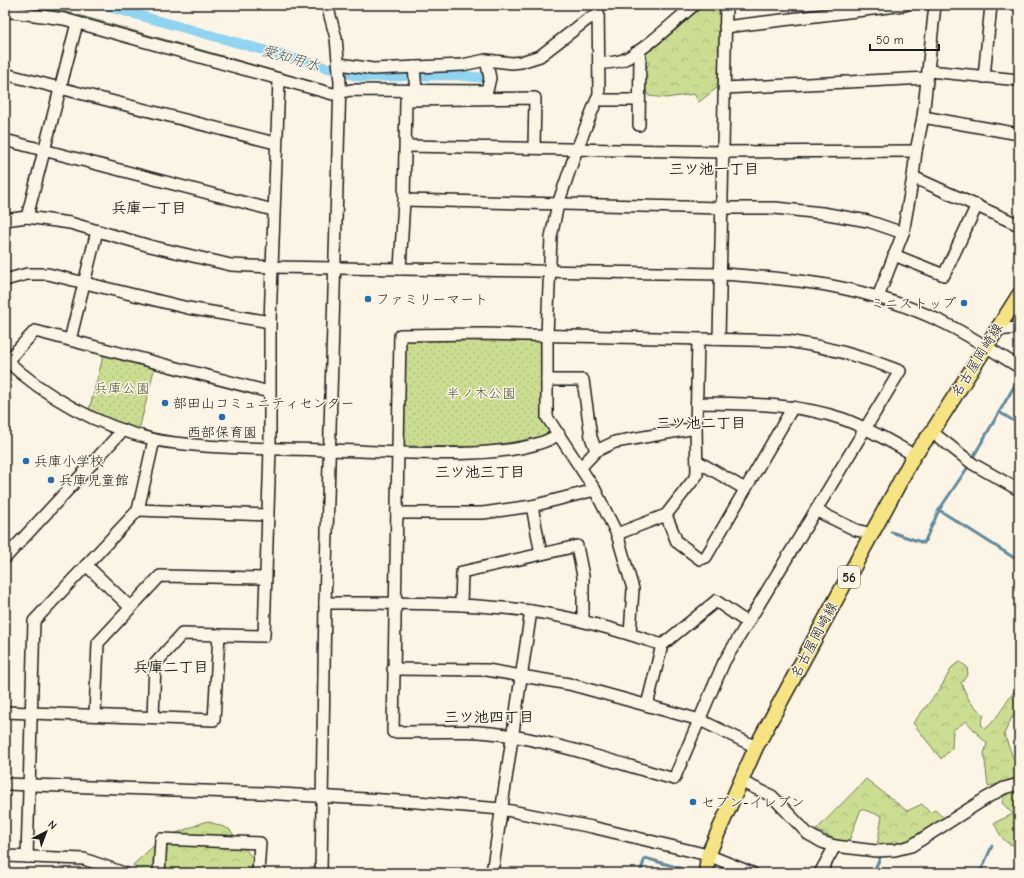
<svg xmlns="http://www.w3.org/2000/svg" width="1024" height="878" viewBox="0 0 1024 878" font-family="'Comic Neue','Klee One',sans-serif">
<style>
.green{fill:url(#green-dots);stroke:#737c56}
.forest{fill:url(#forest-crowns);stroke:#737c56}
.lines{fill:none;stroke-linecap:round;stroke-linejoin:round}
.stream{stroke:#618a9c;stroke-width:3}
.canal{stroke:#8fd4f1;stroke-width:10}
.minor-casing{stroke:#1c1c1c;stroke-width:14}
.major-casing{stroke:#1c1c1c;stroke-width:17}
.minor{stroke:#fcf5e5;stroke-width:11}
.major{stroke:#f6e381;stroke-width:14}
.poi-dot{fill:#1f6fb2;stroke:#fcf5e5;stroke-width:1.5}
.labels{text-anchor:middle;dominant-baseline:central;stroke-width:3;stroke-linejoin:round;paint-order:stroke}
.shield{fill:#fcf5e5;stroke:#5f5d58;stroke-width:1}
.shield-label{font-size:13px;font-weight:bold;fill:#1c1c1c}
.poi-label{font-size:14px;fill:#1c1c1c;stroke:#fcf5e5;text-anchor:start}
.street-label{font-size:14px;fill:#1c1c1c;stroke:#fcf5e5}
.park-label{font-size:14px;fill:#50563f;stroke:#fcf5e5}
.water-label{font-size:15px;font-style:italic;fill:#445c67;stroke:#fcf5e5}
.neighbourhood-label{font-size:15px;font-weight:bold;fill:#1c1c1c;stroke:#fcf5e5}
</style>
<defs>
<pattern id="green-dots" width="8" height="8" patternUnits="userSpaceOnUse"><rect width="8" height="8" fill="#cadd91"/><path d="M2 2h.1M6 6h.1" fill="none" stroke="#adbd7c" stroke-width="1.8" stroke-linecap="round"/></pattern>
<pattern id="forest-crowns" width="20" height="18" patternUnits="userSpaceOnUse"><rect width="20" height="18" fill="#cadd91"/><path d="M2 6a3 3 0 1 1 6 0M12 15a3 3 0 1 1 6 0" fill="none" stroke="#adbd7c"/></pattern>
</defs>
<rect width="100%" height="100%" fill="#fcf5e5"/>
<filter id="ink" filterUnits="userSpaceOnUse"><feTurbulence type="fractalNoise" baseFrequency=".025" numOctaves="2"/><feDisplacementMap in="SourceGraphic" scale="8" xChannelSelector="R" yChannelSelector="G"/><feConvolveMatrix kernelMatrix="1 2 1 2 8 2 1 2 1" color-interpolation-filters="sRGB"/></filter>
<g filter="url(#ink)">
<g class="green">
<polygon points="5,5 43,5 325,85 328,89 35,11"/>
<polygon points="408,338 538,340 542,343 541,410 543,421 549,430 547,436 485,447 407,446 402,443 405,341"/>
<polygon points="104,353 155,366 139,430 114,422 89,410"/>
</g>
<g class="forest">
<path d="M699,5H720L718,87L699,102L694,94L666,98L649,96C640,83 643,77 649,63L643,53Z"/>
<path d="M960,662L967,667L968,674L961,683L970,702L984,715L981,724L985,729C995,723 1009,697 1018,686L1019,687V719L1012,717L1004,734L1016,765L1018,776L1005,783L988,786L984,753L987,744L966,721L953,730L952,748L941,759L913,723L940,689L952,667Z"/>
<path d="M866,779L907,811L922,804L930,813L935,810L946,820C919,837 910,846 877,846L882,816L861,809L849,841L843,843L816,830Z"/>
<path d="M1019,790V845L1018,846C1004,845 1000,835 994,823L1013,814L1002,803L1004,795Z"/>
<polygon points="207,821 229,829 255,861 247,873 140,873 133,865 161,839"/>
</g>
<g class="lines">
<g class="stream">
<polyline points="999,412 1019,424"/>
<polyline points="972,459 1019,378"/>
<polyline points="939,510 1019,561"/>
<polyline points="891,532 924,543 939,510 970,464"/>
<polyline points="640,873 645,858 683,869"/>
<polyline points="873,873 880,858"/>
<polyline points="980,873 992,846"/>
</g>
<polyline class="canal" points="102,5 360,77 456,75 484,78"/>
<defs>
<g id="minor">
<polyline points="598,5 599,94 577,149 558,204 551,237 547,335 547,417 595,490 617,534 633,589 630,634"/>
<polyline points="5,11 64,19 333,94 351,90 487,91 490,78 486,60"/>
<polyline points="725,27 905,5"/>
<polyline points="636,52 640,57 639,125"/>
<path d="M599,63C608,63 615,63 623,60C644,51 676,20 694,5"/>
<polyline points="340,64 373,69 462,65 486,60 512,63 521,62 540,56 588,19 598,14"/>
<polyline points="414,67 416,91"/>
<polyline points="929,71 1019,80"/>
<polyline points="5,74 275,143"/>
<polyline points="984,77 991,5"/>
<polyline points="725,88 927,78"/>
<polyline points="598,97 602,100 639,100"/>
<polyline points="923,117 1019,134"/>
<polyline points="5,140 273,210"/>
<polyline points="406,146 724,152 916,151"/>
<polyline points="913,177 1019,225"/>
<polyline points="404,200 721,208 775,208 822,213 868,221 903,233"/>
<polyline points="27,217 77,23"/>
<path d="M5,220L27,217L70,223L150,246L231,265L272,267L721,274C801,279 866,286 940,321C968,334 993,351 1019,367"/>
<polyline points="894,255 944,275 977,205"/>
<polyline points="400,269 404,200 406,100 535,98 534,148"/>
<polyline points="5,280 27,274 48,274 188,308 270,322"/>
<polyline points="878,297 903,233 913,177 916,151 923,117 935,5"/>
<polyline points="996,330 1019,328"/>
<path d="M483,334L788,341C828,347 862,356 900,371L724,662L674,779C621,764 566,745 512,736C473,729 432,732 393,732L400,335Z"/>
<polyline points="719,339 726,5"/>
<polyline points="70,340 97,231"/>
<path d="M5,359C45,397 99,426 152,439C163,442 174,443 185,444C233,450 282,448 330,450C385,451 516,464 559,434"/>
<polyline points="7,361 35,331 269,392"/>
<polyline points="547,380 583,380 591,437 596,451"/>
<path d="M697,403C747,404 796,403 843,419C868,428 891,442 914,455"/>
<polyline points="932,432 973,464 1019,490"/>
<polyline points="697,461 745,489"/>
<polyline points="581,467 596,451 615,442 696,428"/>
<polyline points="532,506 541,554"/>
<polyline points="138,510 267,515"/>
<polyline points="817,511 856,530 872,534"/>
<polyline points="397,513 483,513 532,506 595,490"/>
<polyline points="666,515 677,542 700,559 706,557 793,407"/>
<polyline points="617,534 666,515 697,475 696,428 698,340"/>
<polyline points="5,558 123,430"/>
<polyline points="86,565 130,607"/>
<path d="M325,603C394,603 463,602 531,611C576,618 619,630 662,645"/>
<polyline points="461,605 462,572 577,546 583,576 583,621"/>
<polyline points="393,669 487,670 569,684 700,720 756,747"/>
<polyline points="647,705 662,645 716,601 748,623"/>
<polyline points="5,712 214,720 219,635"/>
<polyline points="95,715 98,643 160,576 265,578"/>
<polyline points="153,717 155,664 182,634 264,636 270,449 270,322 279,80"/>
<polyline points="740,781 772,796 808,834 822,842 835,846 876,851 895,850 911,846 988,797 1004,788 1019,784"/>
<polyline points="5,784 263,793 417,802 501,809 592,827 708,855 752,873"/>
<polyline points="5,856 84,859 124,873"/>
<polyline points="27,857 34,621 138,510 154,440"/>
<polyline points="159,873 161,839 260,843 258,873"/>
<polyline points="321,873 325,603 340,82 336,38 327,5"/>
<polyline points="492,873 531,611"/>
<polyline points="820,873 835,846"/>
</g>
<polyline id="major" points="706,873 708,855 756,747 896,489 914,455 932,432 1019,295"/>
</defs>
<use href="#minor" class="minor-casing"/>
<use href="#major" class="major-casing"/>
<use href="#minor" class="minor"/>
<use href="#major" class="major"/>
</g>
</g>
<g class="poi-dot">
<circle cx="368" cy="299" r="4"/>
<circle cx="964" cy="303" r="4"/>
<circle cx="165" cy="403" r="4"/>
<circle cx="222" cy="417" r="4"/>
<circle cx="26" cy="461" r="4"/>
<circle cx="51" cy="480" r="4"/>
<circle cx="693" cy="802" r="4"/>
</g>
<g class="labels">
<rect class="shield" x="838" y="566" width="22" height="22" rx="3"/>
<g class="shield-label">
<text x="849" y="577">56</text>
</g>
<g class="poi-label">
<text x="376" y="299">ファミリーマート</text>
<text x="956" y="303" text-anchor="end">ミニストップ</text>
<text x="173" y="403">部田山コミュニティセンター</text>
<text x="222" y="432" text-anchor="middle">西部保育園</text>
<text x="34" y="461">兵庫小学校</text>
<text x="59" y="480">兵庫児童館</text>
<text x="701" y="802">セブン-イレブン</text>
</g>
<g class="street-label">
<text transform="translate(977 360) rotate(-58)">名古屋岡崎線</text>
<text transform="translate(814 640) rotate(-62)">名古屋岡崎線</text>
</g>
<g class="park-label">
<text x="122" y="388">兵庫公園</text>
<text x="481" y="393">半ノ木公園</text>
</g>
<g class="water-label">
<text transform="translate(291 58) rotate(16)">愛知用水</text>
</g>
<g class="neighbourhood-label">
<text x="714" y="169">三ツ池一丁目</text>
<text x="149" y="208">兵庫一丁目</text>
<text x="701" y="423">三ツ池二丁目</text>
<text x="480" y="472">三ツ池三丁目</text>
<text x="171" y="667">兵庫二丁目</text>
<text x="489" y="717">三ツ池四丁目</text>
</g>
</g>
<rect width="1024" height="878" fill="none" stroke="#fcf5e5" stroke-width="20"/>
<rect x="10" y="10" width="1004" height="858" fill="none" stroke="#1c1c1c" stroke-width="1.5" filter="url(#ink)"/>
<g transform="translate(46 832) rotate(42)" stroke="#fcf5e5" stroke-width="3" paint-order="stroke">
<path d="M0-3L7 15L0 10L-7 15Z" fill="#1c1c1c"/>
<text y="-6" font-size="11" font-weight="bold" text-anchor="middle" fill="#1c1c1c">N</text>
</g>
<path d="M870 44v6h69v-6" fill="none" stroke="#1c1c1c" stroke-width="2"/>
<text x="876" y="44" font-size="12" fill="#1c1c1c" stroke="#fcf5e5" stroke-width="3" paint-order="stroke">50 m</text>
</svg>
